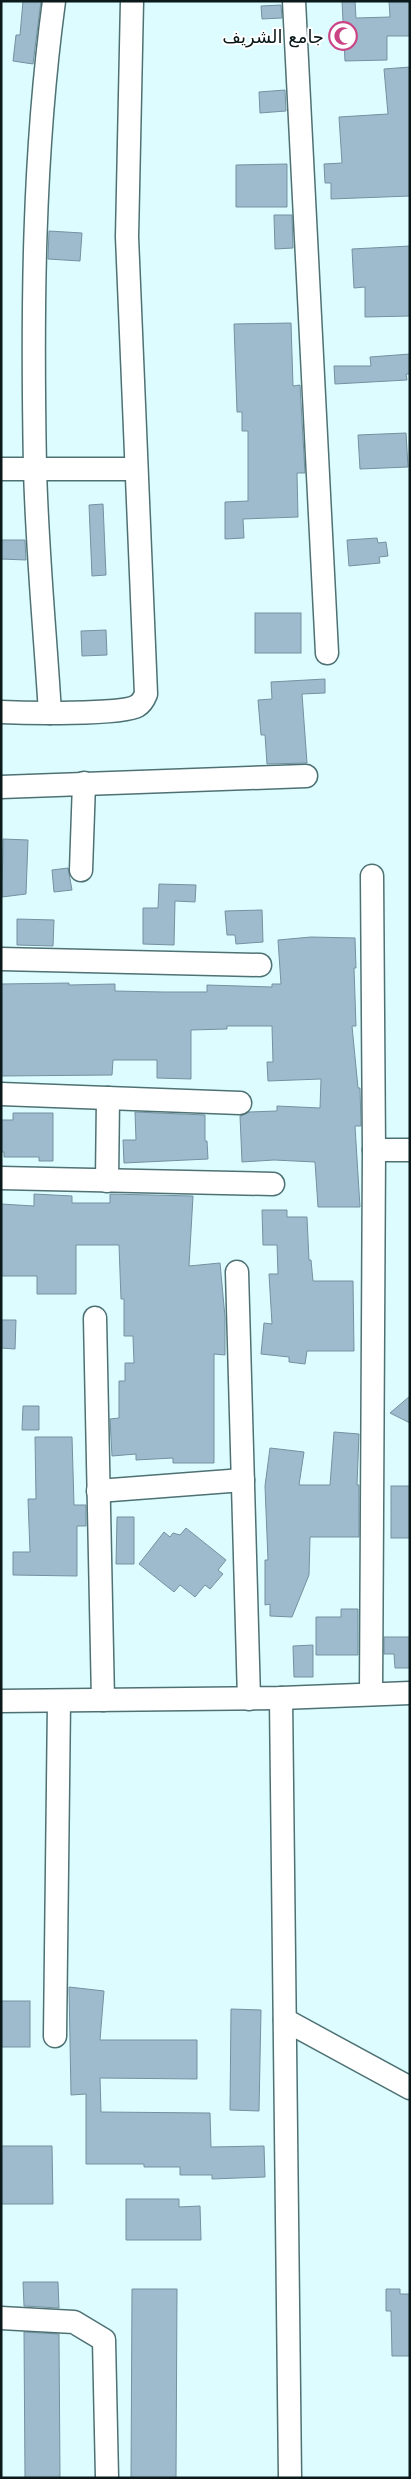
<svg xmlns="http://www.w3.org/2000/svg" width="411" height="2479" viewBox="0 0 411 2479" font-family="'DejaVu Sans',Cairo,sans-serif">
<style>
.building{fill:#9dbbcc;stroke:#7491a1}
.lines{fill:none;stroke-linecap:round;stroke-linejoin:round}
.minor-casing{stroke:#4e7174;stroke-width:25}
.minor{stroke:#fff;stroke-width:22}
.labels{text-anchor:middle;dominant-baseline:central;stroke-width:4;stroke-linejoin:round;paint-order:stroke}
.poi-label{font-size:18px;fill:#0b191b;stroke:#fff;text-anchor:end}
</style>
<rect width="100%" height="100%" fill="#ddfcff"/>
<g class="building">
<polygon points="23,1 41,1 33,64 13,61 16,35 20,35"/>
<polygon points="342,1 355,1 356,18 390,17 389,1 410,1 410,36 387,36 387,60 345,61"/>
<polygon points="281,5 282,18 262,19 261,6"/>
<polygon points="410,67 410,196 331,199 331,183 325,183 324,164 342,163 339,117 388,114 384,69"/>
<polygon points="285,90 286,111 260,113 259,92"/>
<polygon points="287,164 287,207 236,207 236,165"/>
<polygon points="274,215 292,215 293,248 275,249"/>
<polygon points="49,231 82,233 80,261 48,259"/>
<polygon points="410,246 410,316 365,317 365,287 354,288 352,249"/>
<polygon points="291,323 293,386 300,385 305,473 297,473 298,517 243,519 244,538 225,539 225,502 248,501 248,431 242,431 242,412 237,412 234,324"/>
<polygon points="410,354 410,374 406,374 407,380 335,384 334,366 371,366 370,357"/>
<polygon points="406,433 408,467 360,469 358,435"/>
<polygon points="103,504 106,575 92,576 89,505"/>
<polygon points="377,538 378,543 386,542 388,556 379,557 380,563 349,566 347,540"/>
<polygon points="1,540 25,540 26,560 1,559"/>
<rect x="255" y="613" width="46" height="40"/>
<polygon points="106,630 107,655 82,656 81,631"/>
<polygon points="325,679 325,693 302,694 307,763 267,764 265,735 261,735 258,700 272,699 271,682"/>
<polygon points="3,839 28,840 26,894 2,897"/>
<polygon points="68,868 72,890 54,892 52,870"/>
<polygon points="159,884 196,885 195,902 175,901 174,945 143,944 143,908 158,908"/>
<polygon points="262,910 263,942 236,944 235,935 227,935 225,911"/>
<polygon points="17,919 54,920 53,946 17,945"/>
<polygon points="311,937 355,938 356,968 354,968 356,1026 352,1026 358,1088 360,1088 361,1126 355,1126 360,1207 318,1207 315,1162 274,1160 242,1162 240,1116 249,1112 277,1111 277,1106 320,1108 321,1079 268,1081 267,1062 273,1062 272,1026 227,1026 227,1029 191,1030 191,1079 157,1078 157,1060 113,1060 112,1075 1,1076 1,984 69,983 69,985 115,984 115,991 163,992 207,992 207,985 272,987 272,984 281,984 278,940"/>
<polygon points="135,1112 205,1115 205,1141 207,1141 208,1159 124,1163 123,1140 136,1140"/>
<polygon points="13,1113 53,1113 53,1161 39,1161 39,1157 4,1157 4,1152 1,1152 1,1120 13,1120"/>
<polygon points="34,1194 72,1196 72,1203 110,1203 110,1194 193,1196 189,1266 220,1263 225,1317 225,1355 214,1354 214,1463 173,1463 173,1458 136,1460 136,1454 112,1456 110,1419 119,1418 119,1381 125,1381 125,1363 134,1363 133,1336 124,1336 124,1299 121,1299 119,1245 76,1245 76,1294 37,1294 37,1276 1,1276 1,1204 34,1206"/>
<polygon points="262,1210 287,1210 287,1217 307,1217 309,1260 311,1260 313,1281 353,1281 354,1351 307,1351 305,1364 289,1362 289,1357 261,1354 264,1323 272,1324 269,1274 278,1274 277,1245 263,1245"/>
<polygon points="1,1320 16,1320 15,1349 1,1348"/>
<polygon points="410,1396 410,1423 390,1413"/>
<polygon points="23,1406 39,1406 39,1430 22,1430"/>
<polygon points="334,1432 359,1434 357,1485 359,1485 359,1537 310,1537 309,1575 292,1617 270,1616 270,1604 265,1605 265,1560 268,1560 265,1486 270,1448 304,1452 299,1485 330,1485"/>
<polygon points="35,1437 72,1437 74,1505 86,1505 86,1526 77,1526 77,1576 13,1575 13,1552 30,1552 28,1499 36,1499"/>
<rect x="391" y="1486" width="19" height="52"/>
<polygon points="117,1517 134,1517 134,1564 116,1564"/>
<polygon points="186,1528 226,1560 218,1570 223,1574 210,1589 205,1585 195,1597 180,1585 174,1592 139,1564 164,1532 170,1537 173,1533 180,1535"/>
<polygon points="341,1609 358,1609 358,1655 316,1655 316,1617 341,1617"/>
<polygon points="384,1637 410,1637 410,1668 395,1668 394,1654 384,1654"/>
<polygon points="313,1645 313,1677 294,1677 293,1646"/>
<polygon points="69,1987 104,1991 100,2040 197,2040 197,2079 100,2078 101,2112 210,2113 211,2147 264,2146 265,2177 212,2179 212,2175 180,2175 180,2167 144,2167 144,2164 86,2164 86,2094 71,2095"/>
<rect x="1" y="2001" width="29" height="46"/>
<polygon points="231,2009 261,2010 259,2111 230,2110"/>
<polygon points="1,2146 52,2146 53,2204 1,2204"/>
<polygon points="126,2199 179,2199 179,2207 200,2206 201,2240 126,2240"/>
<polygon points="23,2282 58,2282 59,2308 24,2306"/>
<polygon points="132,2289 177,2289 176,2478 131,2478"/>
<polygon points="386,2289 400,2289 400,2294 410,2294 410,2356 392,2356 391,2311 386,2311"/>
<polygon points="24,2332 59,2334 60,2478 25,2478"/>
</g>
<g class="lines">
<defs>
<g id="minor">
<polyline points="294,1 327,653"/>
<polyline points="1,469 136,469"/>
<path d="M1,712C24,713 122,715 137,706C142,703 144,699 146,694L127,237L132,1"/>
<path d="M50,713C45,631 37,550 35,468C32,312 33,156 54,1"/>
<polyline points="1,787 306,776"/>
<polyline points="81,870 84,783"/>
<polyline points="1,959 260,965"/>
<polyline points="1,1094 240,1103"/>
<polyline points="374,1150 410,1150"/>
<polyline points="1,1178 273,1184"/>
<polyline points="107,1181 108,1098"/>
<polyline points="237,1272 249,1699"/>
<polyline points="95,1318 103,1700"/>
<polyline points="98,1491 243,1480"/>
<polyline points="371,1694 374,1150 372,876"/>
<polyline points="281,1698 290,2478"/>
<polyline points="1,1701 281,1698 410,1693"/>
<polyline points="285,2020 410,2088"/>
<polyline points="55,2036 59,1701"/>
<polyline points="1,2318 74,2322 104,2340 107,2478"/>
</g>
</defs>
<use href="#minor" class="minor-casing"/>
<use href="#minor" class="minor"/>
</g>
<defs>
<symbol id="mosque-ring" viewBox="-11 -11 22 22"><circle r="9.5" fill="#fff" stroke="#c94385" stroke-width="1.5"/><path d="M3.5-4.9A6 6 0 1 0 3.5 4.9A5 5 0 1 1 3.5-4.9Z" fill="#c94385"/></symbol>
</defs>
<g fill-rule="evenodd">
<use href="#mosque-ring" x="327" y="20" width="32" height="32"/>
</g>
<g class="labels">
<g class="poi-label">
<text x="324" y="36">جامع الشريف</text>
</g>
</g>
<rect width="411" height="2479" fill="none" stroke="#0b191b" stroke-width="5"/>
</svg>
